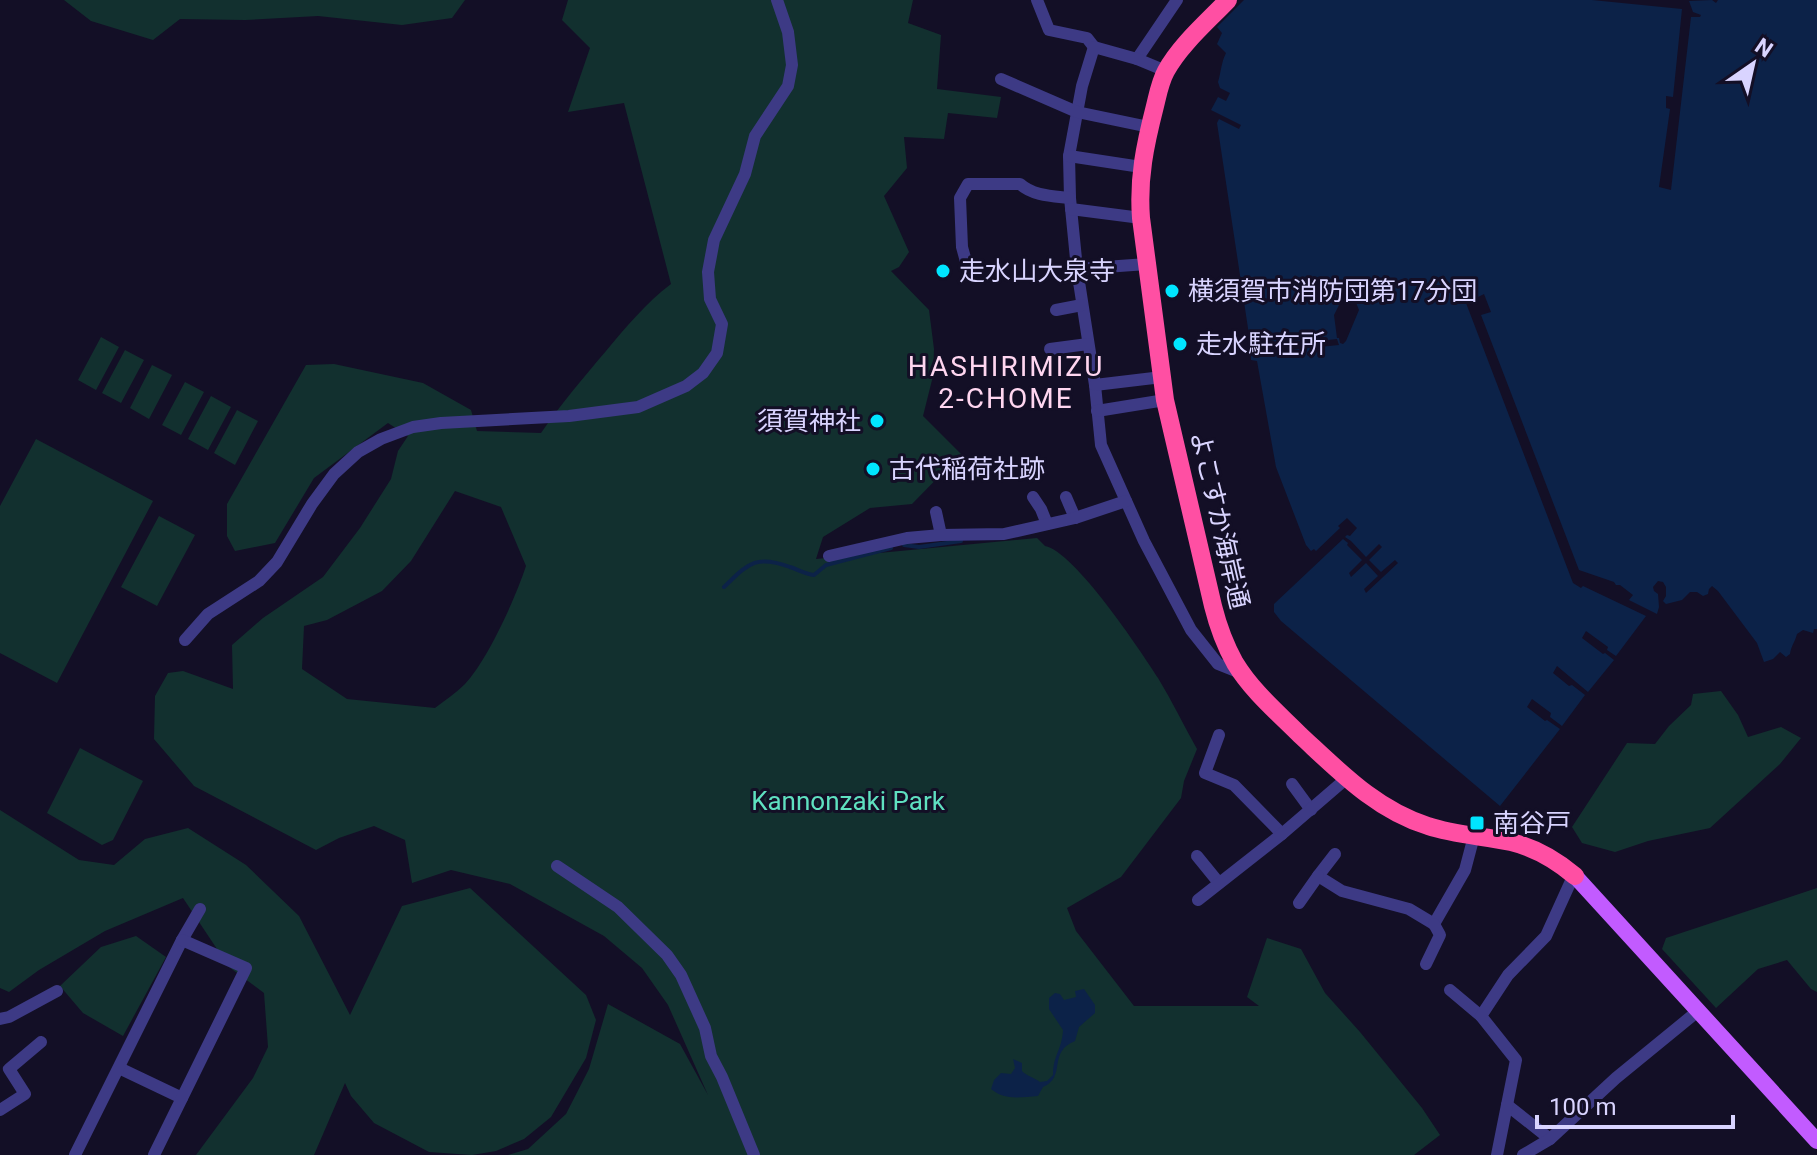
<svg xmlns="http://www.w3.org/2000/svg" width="1817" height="1155" viewBox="0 0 1817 1155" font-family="Roboto,'Noto Sans JP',sans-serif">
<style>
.green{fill:#12302f;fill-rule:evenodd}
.water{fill:#0c2248;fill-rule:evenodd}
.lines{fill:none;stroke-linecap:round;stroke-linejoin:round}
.stream{stroke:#0c2248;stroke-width:4}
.minor{stroke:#3d3a85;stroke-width:12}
.major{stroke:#c25bff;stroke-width:16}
.highway{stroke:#ff4fa3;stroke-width:18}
.poi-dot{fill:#00e5ff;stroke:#130f26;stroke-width:3}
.labels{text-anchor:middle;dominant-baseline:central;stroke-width:6;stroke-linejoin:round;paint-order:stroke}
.poi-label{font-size:26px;fill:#d9d4ff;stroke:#130f26;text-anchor:start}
.street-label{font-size:26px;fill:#d9d4ff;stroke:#130f26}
.park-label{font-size:26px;fill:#5fe0c0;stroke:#130f26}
.neighbourhood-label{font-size:28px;letter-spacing:2px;fill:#ffd6f0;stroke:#130f26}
</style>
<rect width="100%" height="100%" fill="#130f26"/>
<g class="green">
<polygon points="64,0 465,0 452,18 402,25 318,16 245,20 180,19 153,40 91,21"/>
<path d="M568,0H913L908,23L941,35L937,89L1001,97L997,118L948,113L944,139L904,137L907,168L884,196L909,252L899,267L891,271L929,310L934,349L933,376L923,416L961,454L912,504L870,508L823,537L816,559L1037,538L1045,546C1074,551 1141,651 1158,678C1172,701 1184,726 1197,749L1184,781L1181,798L1121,877L1067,908L1076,931L1134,1006H1259L1247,997L1267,938L1301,949L1325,993L1360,1032L1422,1108L1440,1135L1414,1155H508L528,1149L566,1114L589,1069L608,1004L680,1044L708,1095L668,1005L642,968L604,936L510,884L451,870L412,883L405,840L374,826L339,838L316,850L194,786L154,739L155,696L168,673L183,671L233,689L232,645L263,618L323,577L360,528L391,479L398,451L408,436L388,423L314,478L275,543L235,551L227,536V504L306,365L334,364L423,383L471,410L477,431L541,433C561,404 583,378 606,351C626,327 646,303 671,284L624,103L568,112L590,48L562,20ZM455,491L501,507L526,566C515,599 488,659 465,684C456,693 445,700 435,708L347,699L302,669L304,626L327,620L382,591L411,561Z"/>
<polygon points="101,337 119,347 96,390 78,380"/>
<polygon points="125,350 144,360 121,403 102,393"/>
<polygon points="152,365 172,375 149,419 130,408"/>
<polygon points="185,382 204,392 181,435 162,425"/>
<polygon points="211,396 231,407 208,450 188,439"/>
<polygon points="237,410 258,421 235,465 214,453"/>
<polygon points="36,439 153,501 57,683 0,653 0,506"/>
<polygon points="159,516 195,535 157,606 121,587"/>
<polygon points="1721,691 1738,715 1748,737 1781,727 1801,738 1780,764 1710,828 1648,841 1615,852 1582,843 1572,827 1627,743 1655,744 1669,726 1691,705 1693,694"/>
<polygon points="80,748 143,781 113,840 102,845 47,813"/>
<polygon points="0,810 79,860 114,865 145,839 188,828 246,865 299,916 350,1015 402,906 470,888 586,995 596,1020 586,1058 551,1117 524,1139 496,1151 472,1155 429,1152 374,1123 351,1096 345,1083 314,1155 196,1155 253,1078 268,1047 264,993 229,967 183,898 105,931 39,970 9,992 0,988"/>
<polygon points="1817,888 1817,992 1811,989 1787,960 1758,969 1716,1008 1662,949 1666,938"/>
<polygon points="136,936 166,957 123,1036 83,1013 60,986 101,947"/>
</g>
<g class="water">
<path d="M1244,0H1592L1682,9L1673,97L1666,96V108L1670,109L1659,187L1671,190L1691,17H1700L1701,15L1693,12L1689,1L1712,0L1716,3L1718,0H1817V629H1814L1813,633L1803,630L1797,634C1795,642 1791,646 1790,654L1786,657L1780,652L1773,659L1764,662L1757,643L1718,591L1712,586L1709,589L1708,594L1703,596L1697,592H1690L1682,600L1666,604L1663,601L1666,596V587L1663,582L1658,581L1653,587L1654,591L1658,594L1659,607L1657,614L1629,600L1633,595L1620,585H1616L1614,582L1579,570L1481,315L1491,312L1484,294L1466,303L1573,583L1581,588L1583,586L1646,616L1616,656L1607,650L1608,647L1586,631L1582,638L1603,654L1605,653L1614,660L1588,692L1557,666L1553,673L1569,686L1572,685L1585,695L1562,726L1550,717L1551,713L1532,699L1527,707L1545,721L1547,720L1560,729L1500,806L1281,621L1274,612V604L1343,539L1348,543L1347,545L1362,560L1349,573L1351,577L1366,563L1378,576L1364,589L1366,593L1398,563L1395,560L1381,572L1369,560L1382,547L1379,544L1366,557L1351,541L1345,537L1347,535L1350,536L1357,528L1347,518L1338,526L1340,528L1316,551L1314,549L1311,551L1306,545L1276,467L1257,361L1251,360V354L1339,345L1337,339L1251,348L1217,123L1219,119L1239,129L1241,125L1211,110L1218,97L1226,101L1230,93L1220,88L1218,82C1221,72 1221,63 1226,53L1217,44L1222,33L1217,27ZM1345,287L1355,300L1359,310L1346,341L1343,344L1340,343L1339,338H1337L1334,315L1339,305V291Z"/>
<path d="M1084,989L1095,1005V1013L1079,1027L1075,1041C1047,1052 1067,1077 1043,1087L1038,1096C1020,1097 1006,1101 991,1089L994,1080L1001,1073L1011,1074L1015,1068L1013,1059L1022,1063V1071C1025,1075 1035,1078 1040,1082L1047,1081L1053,1075C1053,1055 1062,1050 1063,1030L1049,1009V998L1055,993L1060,994L1064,1000L1076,997L1075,991Z"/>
</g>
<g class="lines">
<g class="stream">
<polyline points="904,545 919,547 961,541"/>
<path d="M724,587C748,564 755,554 790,567C799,570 805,574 814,575L826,565L891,548"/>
</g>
<g class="minor">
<polyline points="1037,0 1049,30 1087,38 1094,47"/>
<polyline points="1137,59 1177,0"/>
<polyline points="1166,71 1137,59 1094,47 1082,86 1069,156 1070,198 1077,269 1095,385 1101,445 1144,541 1191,630 1218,664 1243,674"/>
<polyline points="1001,79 1077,112 1149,127"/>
<polyline points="1069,156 1141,167"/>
<polyline points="1071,209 1141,218"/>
<polyline points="1077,269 1147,264"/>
<path d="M970,276L962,247L960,198L968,184H1020C1033,196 1053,196 1070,198"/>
<polyline points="1056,310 1082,305"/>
<polyline points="1050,349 1088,344"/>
<polyline points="1095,385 1162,377"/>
<polyline points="1097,411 1165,400"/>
<polyline points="1033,497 1041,509 1047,524"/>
<polyline points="1066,497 1075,518"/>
<polyline points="936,512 941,535"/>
<polyline points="829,556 907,538 941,535 1004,534 1075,518 1126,501"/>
<polyline points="185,640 208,614 259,581 277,562 312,504 334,474 358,452 381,439 413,427 441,423 569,416 638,407 686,386 703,373 717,353 722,324 710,299 708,272 714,240 745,174 755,136 788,86 792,65 788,32 777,0"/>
<polyline points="1219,735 1205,773 1234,785 1282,834"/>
<polyline points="1292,784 1311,810"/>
<polyline points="1335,854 1318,876 1342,891 1409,909 1434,924 1465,870 1474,836"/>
<polyline points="1197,856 1219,883"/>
<polyline points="557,866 618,907 667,955 681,975 705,1028 711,1056 722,1077 754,1155"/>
<polyline points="1198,900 1282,834 1347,778"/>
<polyline points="1299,903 1318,876"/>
<polyline points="1426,964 1440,935 1434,924"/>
<polyline points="1450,990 1481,1016"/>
<polyline points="0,1019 9,1017 57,991"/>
<polyline points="119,1068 182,1098"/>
<polyline points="1507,1105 1550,1139"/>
<polyline points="0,1110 25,1094 9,1069 41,1042"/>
<polyline points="75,1155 182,940 200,909"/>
<polyline points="154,1155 246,968 182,940"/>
<polyline points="1497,1155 1516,1060 1481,1016 1508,975 1546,936 1571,881 1575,876"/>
<polyline points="1523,1155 1550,1139 1616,1078 1693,1015"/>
</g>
<polyline class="major" points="1575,876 1817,1141"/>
<path class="highway" d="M1228,0C1208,21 1180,45 1166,71C1160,82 1158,94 1155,106C1145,145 1138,178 1141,218L1165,400L1213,606C1218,626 1225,645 1235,663C1252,691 1277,712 1300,735C1339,771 1376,810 1428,826C1455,835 1484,836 1511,842C1536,848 1556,860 1575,876"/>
</g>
<g class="poi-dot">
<circle cx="943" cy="271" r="8"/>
<circle cx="1172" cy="291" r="8"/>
<circle cx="1180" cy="344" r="8"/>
<circle cx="877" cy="421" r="8"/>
<circle cx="873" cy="469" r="8"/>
<rect x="1469" y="815" width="16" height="16" rx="4"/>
</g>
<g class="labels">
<g class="poi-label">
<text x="959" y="271">走水山大泉寺</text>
<text x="1188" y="291">横須賀市消防団第17分団</text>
<text x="1196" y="344">走水駐在所</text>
<text x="861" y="421" text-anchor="end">須賀神社</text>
<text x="889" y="469">古代稲荷社跡</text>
<text x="1493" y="823">南谷戸</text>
</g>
<g class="street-label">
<text transform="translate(1220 520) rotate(77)">よこすか海岸通</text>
</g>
<g class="park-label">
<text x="848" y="801">Kannonzaki Park</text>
</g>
<g class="neighbourhood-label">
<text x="1006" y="366">HASHIRIMIZU<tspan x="1006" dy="32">2-CHOME</tspan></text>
</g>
</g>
<g transform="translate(1753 64) rotate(34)" stroke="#130f26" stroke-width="6" paint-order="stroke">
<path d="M0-6L14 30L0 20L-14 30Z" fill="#d9d4ff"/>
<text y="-12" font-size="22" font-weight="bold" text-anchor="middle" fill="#d9d4ff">N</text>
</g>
<path d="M1537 1115v12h196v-12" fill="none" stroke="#d9d4ff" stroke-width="4"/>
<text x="1549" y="1115" font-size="24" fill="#d9d4ff" stroke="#130f26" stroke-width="6" paint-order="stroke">100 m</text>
</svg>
